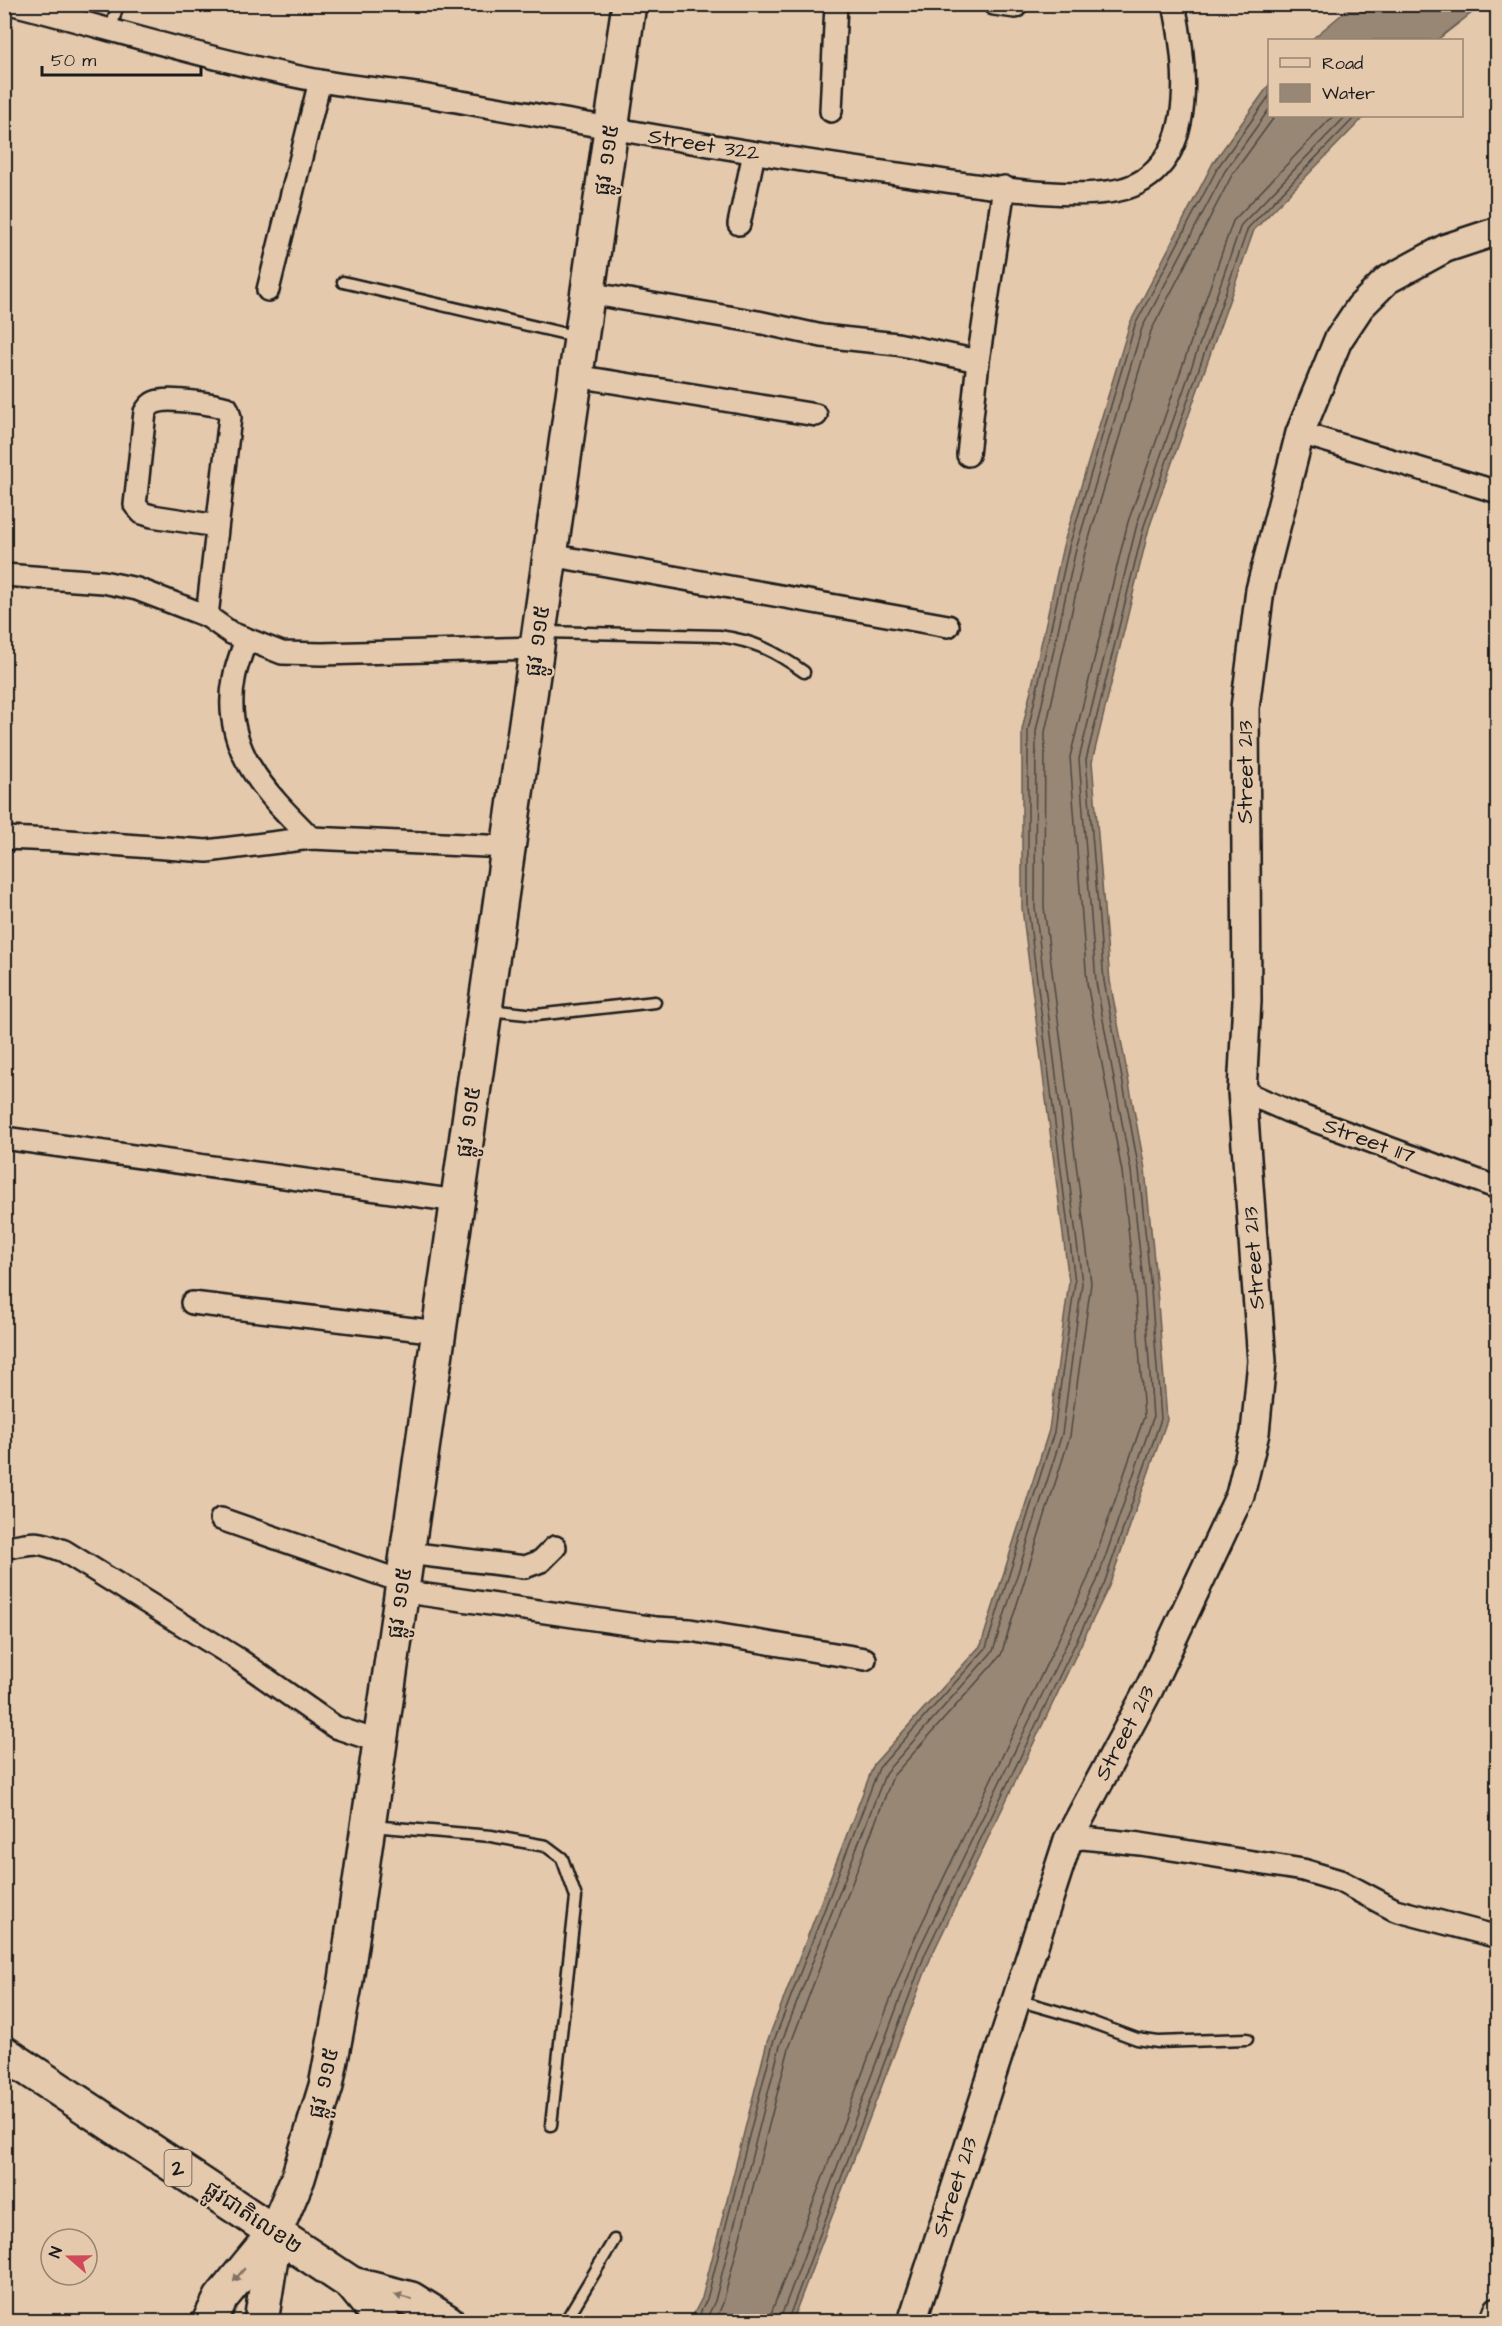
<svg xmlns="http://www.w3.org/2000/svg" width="1502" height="2326" viewBox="0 0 1502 2326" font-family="'Architects Daughter','Noto Sans Khmer',sans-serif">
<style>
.water{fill:#988775;stroke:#665c51;stroke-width:1.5}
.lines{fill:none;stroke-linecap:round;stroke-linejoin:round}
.shore{stroke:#4e4740;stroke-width:1.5}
.service-casing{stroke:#1c1c1c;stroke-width:15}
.minor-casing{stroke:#1c1c1c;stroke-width:26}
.tertiary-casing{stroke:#1c1c1c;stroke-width:32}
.primary-casing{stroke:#1c1c1c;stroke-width:38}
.trunk-casing{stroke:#1c1c1c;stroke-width:38}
.service{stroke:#e5c9ac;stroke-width:10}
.minor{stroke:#e5c9ac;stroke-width:21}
.tertiary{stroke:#e5c9ac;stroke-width:27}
.primary{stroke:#e5c9ac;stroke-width:33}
.trunk{stroke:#e5c9ac;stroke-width:33}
.oneway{fill:#807264}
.labels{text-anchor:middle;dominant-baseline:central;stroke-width:5;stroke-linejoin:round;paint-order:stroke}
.shield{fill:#e5c9ac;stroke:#585047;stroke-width:1.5}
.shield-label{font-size:21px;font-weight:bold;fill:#1c1c1c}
.street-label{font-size:22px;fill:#1c1c1c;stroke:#e5c9ac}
</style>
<rect width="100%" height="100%" fill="#e5c9ac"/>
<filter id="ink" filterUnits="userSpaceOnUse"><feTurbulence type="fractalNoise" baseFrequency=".0167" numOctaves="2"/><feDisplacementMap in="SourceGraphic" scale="12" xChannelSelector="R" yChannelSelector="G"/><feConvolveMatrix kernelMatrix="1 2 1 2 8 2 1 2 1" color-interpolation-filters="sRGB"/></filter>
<g filter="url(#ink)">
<g class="water">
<polygon points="1353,5 1353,4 1482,5 1437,40 1311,40"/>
<polygon points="1269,85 1270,116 1365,116 1254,230 1149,528 1092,762 1110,981 1145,1169 1157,1290 1167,1420 1109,1586 931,1957 792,2321 690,2321 702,2298 767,2042 874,1764 981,1645 1049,1430 1069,1282 1022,908 1022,730 1063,546 1130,323 1213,163"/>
</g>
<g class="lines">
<g class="shore">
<polyline points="696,2322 707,2299 773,2043 879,1768 986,1648 1054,1432 1075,1282 1028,908 1028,730 1069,547 1135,325 1218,167 1270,95"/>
<polyline points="705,2322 715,2301 780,2046 886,1772 993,1651 1062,1434 1082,1283 1035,907 1036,731 1076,549 1142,328 1225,171 1270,108"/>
<polyline points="715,2322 723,2303 789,2048 893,1776 1001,1655 1070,1436 1091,1283 1044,907 1045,732 1085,552 1151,331 1232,175 1275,116"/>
<polyline points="770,2322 772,2311 910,1948 1088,1578 1144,1417 1135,1292 1122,1172 1087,983 1070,757 1128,522 1233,221 1333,116"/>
<polyline points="779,2322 918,1951 1097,1581 1153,1418 1144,1291 1131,1171 1096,982 1079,759 1137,524 1241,225 1346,116"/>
<polyline points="787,2322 925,1954 1104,1584 1161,1419 1151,1290 1139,1170 1104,981 1086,760 1144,526 1248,228 1356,116"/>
</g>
<defs>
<g id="service">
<polyline points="111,29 118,4"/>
<polyline points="343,282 579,337"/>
<path d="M543,632L719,636C755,641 775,651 804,672"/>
<polyline points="488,1010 536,1015 655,1002"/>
<polyline points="371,1826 491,1836 546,1846 562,1858 576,1897 551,2125"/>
<polyline points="1017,2000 1080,2018 1137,2039 1158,2042 1247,2039"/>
<polyline points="565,2322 614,2240"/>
</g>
<g id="minor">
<path d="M13,4C115,30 217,62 320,81C358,88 396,90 433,97C591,124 747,154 905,175C959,182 1084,206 1132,186C1199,158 1186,61 1174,4"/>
<polyline points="994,4 1015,7"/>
<polyline points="831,111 836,4"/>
<polyline points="739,224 754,153"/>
<polyline points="268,290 320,81"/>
<polyline points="588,293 758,322 822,336 897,344 978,361"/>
<polyline points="576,376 816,415"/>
<polyline points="1300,433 1498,492"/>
<polyline points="968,455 978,361 1004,187"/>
<polyline points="550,555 948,626"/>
<polyline points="4,575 103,582 137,589 207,616 231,633 282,653 322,654 536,648"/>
<path d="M207,616L230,417L227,408C214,404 172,398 160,401C152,402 149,406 145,412L135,505L142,513L152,516L217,526"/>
<path d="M246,639C242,652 236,666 234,679C221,749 266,793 311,838"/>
<polyline points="4,838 55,840 207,851 311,838 508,847"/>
<polyline points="1242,1091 1288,1111 1498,1188"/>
<polyline points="4,1138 457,1201"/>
<polyline points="192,1303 439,1332"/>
<polyline points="221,1519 403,1582"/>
<path d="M4,1548C32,1542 37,1540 64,1551L238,1659L335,1727L380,1742"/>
<polyline points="407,1553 525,1567 541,1561 555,1547"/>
<polyline points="400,1596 413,1593 656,1628 690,1630 865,1659"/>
<polyline points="1068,1840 1083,1838 1140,1844 1303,1870 1340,1881 1395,1910 1498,1937"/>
</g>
<g id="tertiary">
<polyline points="912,2322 1068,1840 1149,1689 1240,1495 1255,1433 1262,1361 1242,1091 1247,1001 1245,708 1260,590 1300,433 1338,340 1360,307 1387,280 1446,248 1498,231"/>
<polyline points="1494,2322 1498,2311"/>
</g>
<g id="primary">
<polyline points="209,2322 221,2298 275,2232 298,2178 326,2086 346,1980 629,4"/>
<polyline points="261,2322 275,2232"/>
</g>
<g id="trunk">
<polyline points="4,2053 352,2284 383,2322"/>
<polyline points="352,2284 411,2299 448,2322"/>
</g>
</defs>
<use href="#service" class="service-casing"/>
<use href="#minor" class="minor-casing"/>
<use href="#tertiary" class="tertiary-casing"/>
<use href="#primary" class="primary-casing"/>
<use href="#trunk" class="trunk-casing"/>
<use href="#service" class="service"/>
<use href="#minor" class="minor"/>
<use href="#tertiary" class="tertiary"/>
<use href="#primary" class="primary"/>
<use href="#trunk" class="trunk"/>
</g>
<defs><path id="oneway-solid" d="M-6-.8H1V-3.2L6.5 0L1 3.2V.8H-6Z" transform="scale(1.5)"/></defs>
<g class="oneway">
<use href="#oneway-solid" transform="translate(239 2275) rotate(130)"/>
<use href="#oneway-solid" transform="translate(403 2297) rotate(-164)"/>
</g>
</g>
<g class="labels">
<rect class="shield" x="164.5" y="2150" width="27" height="36" rx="4.5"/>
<g class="shield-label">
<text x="178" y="2168">2</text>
</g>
<g class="street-label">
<text transform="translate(704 145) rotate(9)">Street 322</text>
<text transform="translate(607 160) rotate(-82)">ផ្លូវ ១១៥</text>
<text transform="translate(538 641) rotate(-82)">ផ្លូវ ១១៥</text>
<text transform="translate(1245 772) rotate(-90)">Street 213</text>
<text transform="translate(469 1122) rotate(-82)">ផ្លូវ ១១៥</text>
<text transform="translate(1369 1141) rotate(20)">Street 117</text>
<text transform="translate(1254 1258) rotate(-94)">Street 213</text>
<text transform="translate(400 1603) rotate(-82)">ផ្លូវ ១១៥</text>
<text transform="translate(1125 1733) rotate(-62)">Street 213</text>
<text transform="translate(324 2083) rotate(-77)">ផ្លូវ ១១៥</text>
<text transform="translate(955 2187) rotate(-72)">Street 213</text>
<text transform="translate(253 2218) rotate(34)">ផ្លូវជាតិលេខ២</text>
</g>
</g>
<rect width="1502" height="2326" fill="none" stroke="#e5c9ac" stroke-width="24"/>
<rect x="12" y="12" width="1478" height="2302" fill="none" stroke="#1c1c1c" stroke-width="2" filter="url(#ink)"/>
<rect x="1268" y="39" width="195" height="78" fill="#e5c9ac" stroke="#958472" stroke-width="1.5"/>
<rect x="1280" y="58" width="30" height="9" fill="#e5c9ac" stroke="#958472" stroke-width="1.5"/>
<text x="1322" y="69" font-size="18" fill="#1c1c1c">Road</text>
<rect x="1280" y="84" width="30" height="18" fill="#988775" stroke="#958472" stroke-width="1.5"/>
<text x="1322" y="99" font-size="18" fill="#1c1c1c">Water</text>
<g transform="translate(69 2257) rotate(290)"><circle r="28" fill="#e5c9ac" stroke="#958472" stroke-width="1.5"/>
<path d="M0-4.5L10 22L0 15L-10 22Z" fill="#d1495b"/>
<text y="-9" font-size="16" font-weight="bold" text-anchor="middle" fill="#1c1c1c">N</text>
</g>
<path d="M42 66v9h159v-9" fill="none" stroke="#1c1c1c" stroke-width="3"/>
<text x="51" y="66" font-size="18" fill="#1c1c1c" stroke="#e5c9ac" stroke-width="4.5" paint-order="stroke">50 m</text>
</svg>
